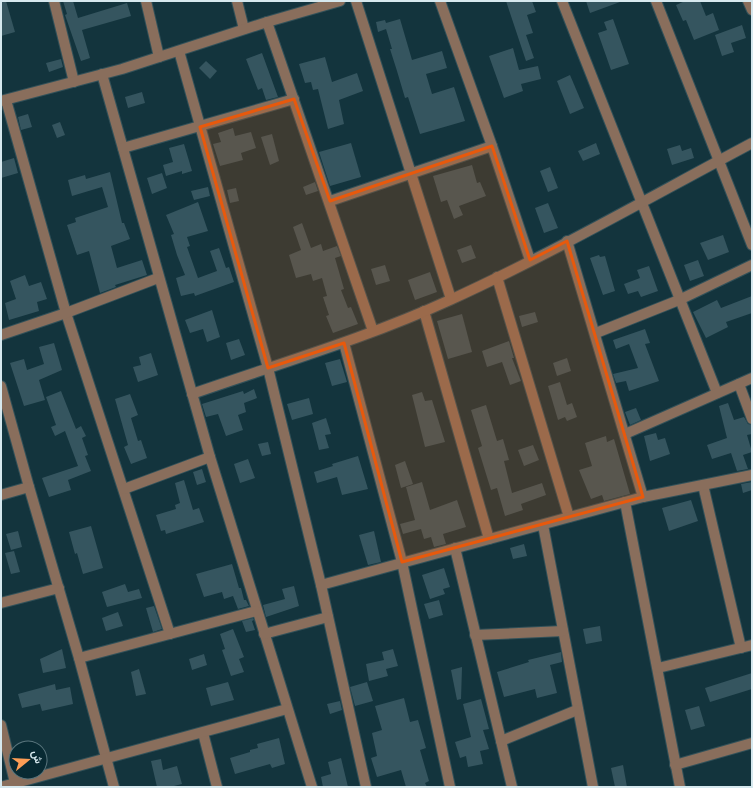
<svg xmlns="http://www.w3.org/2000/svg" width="753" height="788" viewBox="0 0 753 788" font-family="Raleway,Vazirmatn,sans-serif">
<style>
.building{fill:#35555f}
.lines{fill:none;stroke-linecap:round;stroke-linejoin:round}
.minor-casing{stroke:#325159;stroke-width:12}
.minor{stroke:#896e5c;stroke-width:10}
.marked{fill:#e8590c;fill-opacity:0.2;stroke:#e8590c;stroke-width:3;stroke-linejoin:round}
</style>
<rect width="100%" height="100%" fill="#13343d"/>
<g class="building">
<polygon points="1,1 6,1 15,32 1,36"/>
<polygon points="63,1 73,1 78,18 127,3 131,16 82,30 90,58 81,61 65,15 67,14"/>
<polygon points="506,1 532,1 536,12 527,15 533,33 526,35 534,58 526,61"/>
<polygon points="586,1 620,1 620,2 590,13"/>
<polygon points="685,1 700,1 706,16 713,13 719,30 694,40 686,20 683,21 676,5"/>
<polygon points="400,19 412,60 442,51 447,68 426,74 432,94 454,87 465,121 420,134 408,97 405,98 397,71 390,49 392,49 386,29 378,32 376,22 385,20 386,23"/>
<polygon points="613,19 629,64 611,70 598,33 607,30 604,22"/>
<polygon points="742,25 746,38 731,43 734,52 722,56 715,35"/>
<polygon points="513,48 519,70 538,66 541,79 521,84 523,91 504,98 489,56"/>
<polygon points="262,53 278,97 266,100 262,88 258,90 246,59"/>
<polygon points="325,57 332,82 357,73 363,91 339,100 344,124 328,129 318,89 313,90 311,82 305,83 299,64"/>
<polygon points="61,59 63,67 49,72 46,63"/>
<polygon points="206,61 217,71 210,79 199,68"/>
<polygon points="570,75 584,108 570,114 557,81"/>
<polygon points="142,92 145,103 128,108 125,97"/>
<polygon points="28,114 32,127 21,130 18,117"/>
<polygon points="60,122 65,135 57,138 52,125"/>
<polygon points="233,128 235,136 251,132 256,148 241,153 243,160 220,166 213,144 221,142 218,133"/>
<polygon points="272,134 279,161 270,165 261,137"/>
<polygon points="351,143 361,177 330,186 319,152"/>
<polygon points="596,143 600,154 583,161 578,151"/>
<polygon points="184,144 192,171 182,174 182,171 166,176 163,165 173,162 169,148"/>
<polygon points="680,145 682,151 691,148 694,158 672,165 667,149"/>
<polygon points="14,158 18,173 1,178 1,162"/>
<polygon points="472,165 477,183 480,182 486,196 459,206 463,215 454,219 447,200 441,202 433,176"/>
<polygon points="550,167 558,188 548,192 540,171"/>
<polygon points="110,172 122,223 124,223 130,239 111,246 117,268 142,260 147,275 115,285 116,287 100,293 89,251 77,255 67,225 76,222 75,218 108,207 102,187 72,196 68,180 85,175 86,179"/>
<polygon points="162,173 167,188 152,194 147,178"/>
<polygon points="315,182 318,191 306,195 303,187"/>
<polygon points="208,187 210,196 194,200 191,191"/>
<polygon points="236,188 239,201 230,203 227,190"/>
<polygon points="198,202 208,231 187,237 190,246 187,247 198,278 217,271 210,251 219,248 226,268 229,267 234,282 195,296 194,293 181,296 176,278 185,275 177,255 171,235 174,234 166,215"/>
<polygon points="548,203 558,228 544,233 535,208"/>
<polygon points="302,223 311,248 321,244 323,251 337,246 341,256 335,258 344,289 341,290 348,308 351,307 358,324 333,333 326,316 329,315 323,297 327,296 322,278 313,281 311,274 296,278 289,255 301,250 293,227"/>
<polygon points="723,235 729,252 708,260 700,243"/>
<polygon points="471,245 476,258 462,263 457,250"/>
<polygon points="599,255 600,257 605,256 615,291 603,295 590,258"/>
<polygon points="698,260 704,276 690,281 684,265"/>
<polygon points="385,265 390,281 376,285 371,269"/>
<polygon points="649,266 658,291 641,297 638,291 628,294 624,284 640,278 637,270"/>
<polygon points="430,272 437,292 415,300 408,280"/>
<polygon points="25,275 29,286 41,282 47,299 37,302 39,311 9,320 5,303 16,299 10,281"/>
<polygon points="752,296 752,313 726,322 728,327 706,338 693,312 717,300 721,308"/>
<polygon points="212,310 220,337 207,342 203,329 190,333 185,320"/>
<polygon points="535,312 538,322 522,327 519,316"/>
<polygon points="462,314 472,352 448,359 437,321"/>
<polygon points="645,329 650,343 645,344 659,381 629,391 626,381 616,383 613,374 638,368 629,344 616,349 613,340"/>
<polygon points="239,339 245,355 231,360 226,343"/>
<polygon points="509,341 514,358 512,358 521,381 510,385 502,362 487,367 482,351"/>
<polygon points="54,343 62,370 39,380 45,400 24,406 10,363 24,359 27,370 44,364 39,347"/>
<polygon points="151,353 158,375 138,382 133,367 141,365 139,357"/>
<polygon points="567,358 571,371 557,376 553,363"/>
<polygon points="340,359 347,382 332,386 325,363"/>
<polygon points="560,382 567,405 572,403 577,417 567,421 565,417 558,420 548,386"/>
<polygon points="254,389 257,398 244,403 246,412 238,415 243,430 226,436 218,414 206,417 202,404 243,391 244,394"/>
<polygon points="61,391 76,429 81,426 86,436 82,438 88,455 85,456 91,471 68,480 71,490 49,497 42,478 78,466 65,431 55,436 51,427 56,425 46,397"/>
<polygon points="422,392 425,401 432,400 445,442 425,447 412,395"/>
<polygon points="130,394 138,415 131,418 138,441 141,440 147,458 131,464 124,447 128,445 115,399"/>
<polygon points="309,398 313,414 292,420 287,404"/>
<polygon points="728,403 734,420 744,417 748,424 752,425 752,434 747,435 752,452 743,455 748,469 737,471 731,453 712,459 707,445 727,438 719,406"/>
<polygon points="486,405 497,441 503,439 509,460 504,461 512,493 542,483 546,495 521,504 523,510 505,516 497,488 491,490 478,448 482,446 471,410"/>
<polygon points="636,408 641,420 630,425 625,412"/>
<polygon points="326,418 331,434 325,435 329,448 319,450 312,423"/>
<polygon points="656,433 658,440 665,438 670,454 650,461 644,436"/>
<polygon points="606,436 607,442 614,439 630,494 604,501 602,495 591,499 579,470 592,466 585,443"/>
<polygon points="268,442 271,454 262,456 258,444"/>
<polygon points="533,445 539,460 524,466 518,450"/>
<polygon points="358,456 368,489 342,495 337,477 317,483 314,472 333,466 332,464"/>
<polygon points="248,459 255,478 240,483 234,464"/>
<polygon points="405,461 413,484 401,488 395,465"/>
<polygon points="202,469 206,482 197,485 193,472"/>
<polygon points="184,480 193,510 199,508 204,522 166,534 165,530 161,531 156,515 176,509 175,505 180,503 175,483"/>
<polygon points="422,482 430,510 457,500 466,527 443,534 446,544 434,547 431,537 424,539 421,529 403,534 400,524 415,520 406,487"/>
<polygon points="752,482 752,490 743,493 741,484"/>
<polygon points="691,500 698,521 669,531 662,508"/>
<polygon points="91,526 103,568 83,574 77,553 75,554 69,532"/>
<polygon points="18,531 22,547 11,550 6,534"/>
<polygon points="374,531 381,562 368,565 359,535"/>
<polygon points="524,544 527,556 513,559 510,548"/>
<polygon points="14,551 20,572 11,574 5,553"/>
<polygon points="232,564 239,588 241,588 244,600 246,600 249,606 238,609 233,596 224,599 222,592 204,597 196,574"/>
<polygon points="444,568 450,587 443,589 445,594 430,599 422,575"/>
<polygon points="125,584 128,592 139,589 142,598 107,607 102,592"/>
<polygon points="294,586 299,606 266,617 263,605 285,599 282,589"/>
<polygon points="439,600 443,615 429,619 424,604"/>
<polygon points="154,606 162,629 153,632 146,608"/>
<polygon points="118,612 123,626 106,631 102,618"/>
<polygon points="253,618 254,620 252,621 255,630 246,632 242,621"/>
<polygon points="600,626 602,641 586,644 583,629"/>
<polygon points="233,629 244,657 239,659 244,672 231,676 222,650 225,649 220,634"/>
<polygon points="62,649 66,668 43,673 40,659"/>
<polygon points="393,649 398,666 386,669 388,676 369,681 366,664 384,660 382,652"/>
<polygon points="561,652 562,662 550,665 557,693 537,698 535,689 504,697 497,672 529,662 528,660"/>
<polygon points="204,654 207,665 192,670 189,659"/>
<polygon points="462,667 461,699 457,700 451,670"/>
<polygon points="139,669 146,694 136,696 131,672"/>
<polygon points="752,673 752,689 710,702 705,688"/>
<polygon points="228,682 234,700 211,706 206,688"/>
<polygon points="367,682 373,701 355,706 350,687"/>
<polygon points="55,684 56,690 70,687 73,704 42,711 40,704 22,708 18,694"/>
<polygon points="404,698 410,722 418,720 426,748 420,750 429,781 425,783 427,787 406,787 401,770 377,777 371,758 377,756 372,733 382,730 375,706"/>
<polygon points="481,699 489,729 483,730 489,749 480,751 483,764 468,767 466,756 460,758 455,742 471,737 463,704"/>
<polygon points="340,701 342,710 330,714 327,704"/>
<polygon points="699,706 705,726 691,730 685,710"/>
<polygon points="279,738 285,764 272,768 270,764 235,774 230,758 250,752 250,750 258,748 257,744"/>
<polygon points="341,758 348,787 323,787 321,777 331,774 328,762"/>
<polygon points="161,759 163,770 177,766 182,784 170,787 157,787 151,761"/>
<polygon points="623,765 627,787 615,787 611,768"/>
</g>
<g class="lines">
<defs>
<g id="minor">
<polyline points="54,1 74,82"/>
<polyline points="146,1 159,57"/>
<polyline points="237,1 244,29"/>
<polyline points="356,1 451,299"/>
<polyline points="440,1 492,146 530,260"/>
<polyline points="562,1 717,393"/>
<polyline points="656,1 752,245"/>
<polyline points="748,1 752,10"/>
<polyline points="267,22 373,331"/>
<polyline points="179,51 268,368 321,585 366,787"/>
<polyline points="102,74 210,457 312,787"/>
<polyline points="6,100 66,313 170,634"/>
<polyline points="1,101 122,69 267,22 340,1"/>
<polyline points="123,148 294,99"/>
<polyline points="330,201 492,146"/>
<polyline points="567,241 643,497"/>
<polyline points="497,277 569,517"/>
<polyline points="424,311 489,539"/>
<polyline points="596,333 679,300 752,265"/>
<polyline points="1,335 66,313 158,278"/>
<polyline points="344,343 402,562 450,787"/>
<polyline points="739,384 752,419"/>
<polyline points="1,386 29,487"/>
<path d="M192,394C278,364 367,338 450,300C553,253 652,196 752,143"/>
<polyline points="625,434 752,378"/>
<polyline points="703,485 741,648"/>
<polyline points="124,489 210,457"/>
<polyline points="1,495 29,487 79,658 114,787"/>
<polyline points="625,502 680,787"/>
<polyline points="543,525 593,787"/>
<polyline points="455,548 512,787"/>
<polyline points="321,585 643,497 752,475"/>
<polyline points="1,603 59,588"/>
<polyline points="264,634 328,617"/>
<polyline points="475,635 563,631"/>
<polyline points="79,658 256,611"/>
<polyline points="658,668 752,645"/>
<polyline points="1,725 16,787"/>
<polyline points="203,733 217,787"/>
<polyline points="501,741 577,710"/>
<polyline points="675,765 752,743"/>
<polyline points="1,787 287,709"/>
</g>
</defs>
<use href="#minor" class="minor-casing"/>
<use href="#minor" class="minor"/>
</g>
<path class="marked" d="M294,99L330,201L492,146L530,260L567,241L643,497L402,562L344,343L268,368L200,127Z"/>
<rect width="753" height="788" fill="none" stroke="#d6e8ee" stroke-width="4"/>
<g transform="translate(28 760) rotate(72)"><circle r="19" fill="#082a33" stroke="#5a767e"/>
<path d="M0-3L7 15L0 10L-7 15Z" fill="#fd9d55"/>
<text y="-6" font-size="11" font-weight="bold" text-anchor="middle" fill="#d6e8ee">ش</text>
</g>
</svg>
